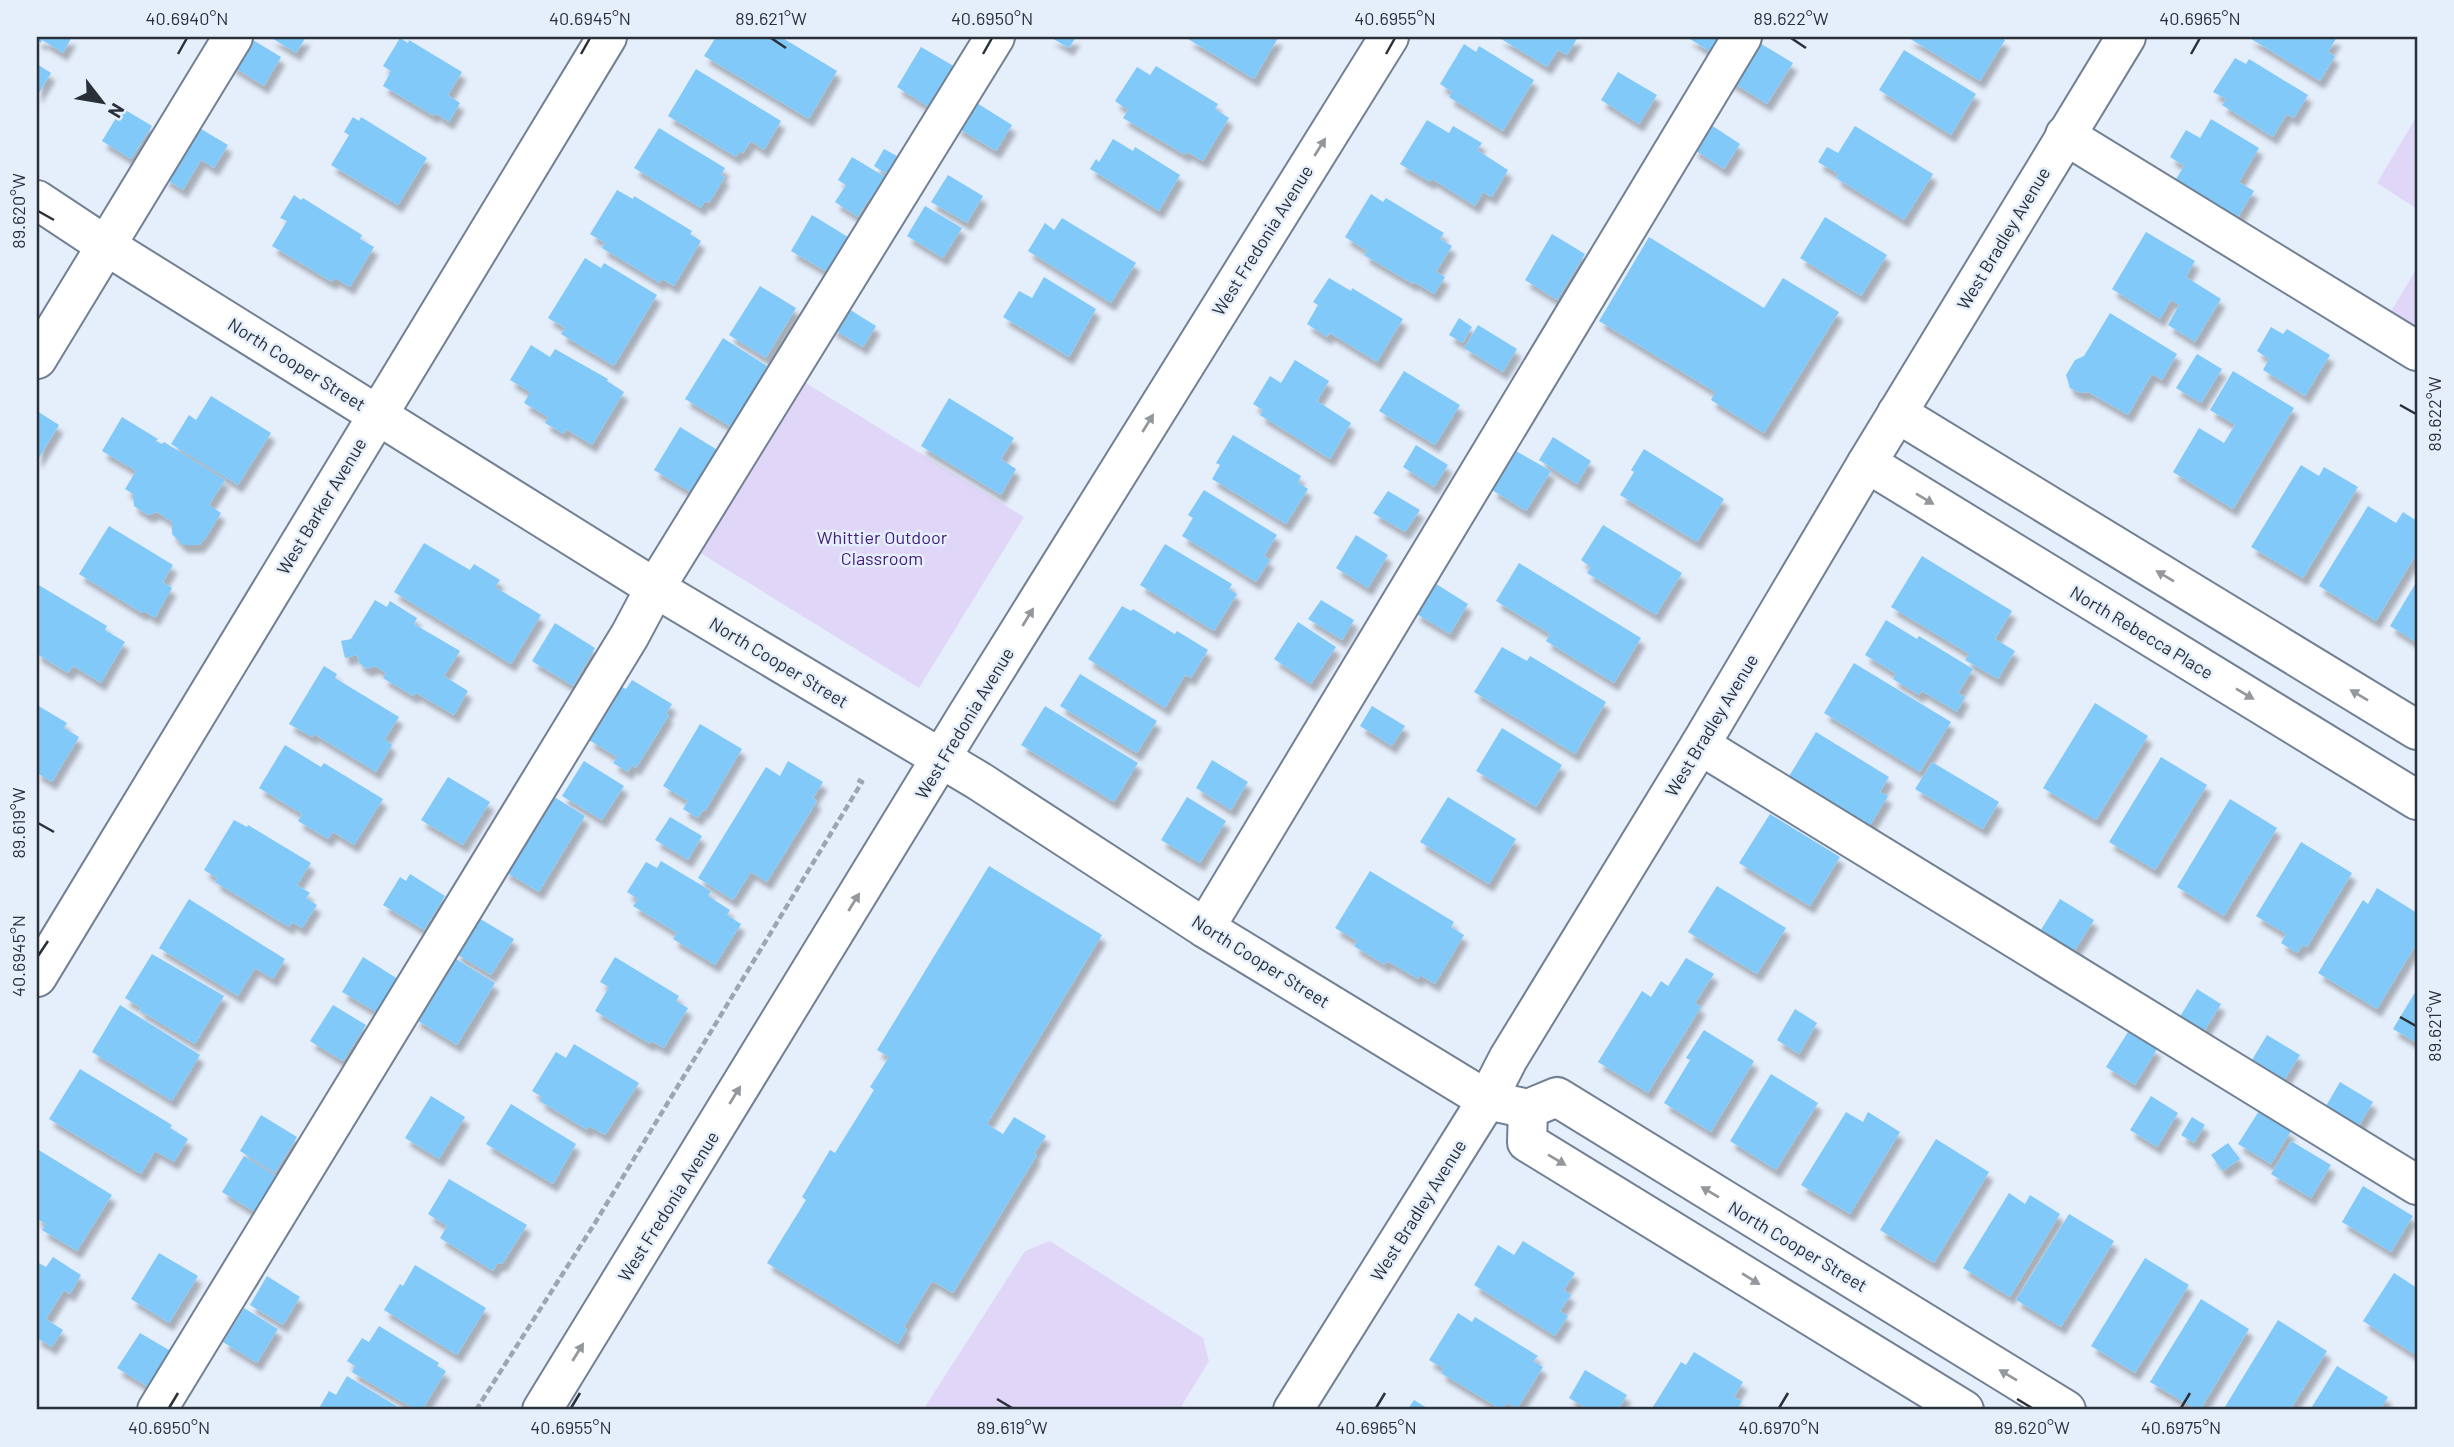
<svg xmlns="http://www.w3.org/2000/svg" width="2454" height="1447" viewBox="0 0 2454 1447" font-family="Barlow,sans-serif">
<style>
.green{fill:#e0d7f8}
.building{fill:#81c9f8;filter:url(#shadow)}
.lines{fill:none;stroke-linecap:round;stroke-linejoin:round}
.minor-casing{stroke:#728094;stroke-width:42}
.path{stroke:#9da5b0;stroke-width:4.5;stroke-dasharray:7 3.5;stroke-linecap:butt}
.minor{stroke:#fff;stroke-width:38}
.oneway{fill:#94989c}
.ticks{fill:none;stroke:#2a3038;stroke-width:2.5}
.labels{text-anchor:middle;dominant-baseline:central;stroke-width:5;stroke-linejoin:round;paint-order:stroke}
.street-label{font-size:18px;fill:#2a3038;stroke:#e5eefb}
.park-label{font-size:18px;fill:#451b7d;stroke:#e5eefb}
.neatline{fill:none;stroke:#2a3038;stroke-width:2.5}
.ticks-label{font-size:18px;text-anchor:middle;fill:#2a3038}
</style>
<defs>
<filter id="shadow"><feDropShadow dx="4.5" dy="8" stdDeviation="2" flood-color="#0004"/></filter>
</defs>
<rect width="100%" height="100%" fill="#e5eefb"/>
<g class="green">
<polygon points="2417,116 2417,209 2377,183"/>
<polygon points="2417,268 2417,330 2390,313"/>
<polygon points="788,372 1024,517 919,688 684,543"/>
<polygon points="1050,1241 1203,1338 1209,1361 1179,1410 923,1410 1025,1251"/>
</g>
<g class="building">
<polygon points="37,37 72,37 63,53 42,40 41,43 37,40"/>
<polygon points="248,37 281,57 264,86 230,65"/>
<polygon points="270,37 306,37 296,53"/>
<polygon points="716,37 781,37 837,71 809,119 704,56"/>
<polygon points="1050,37 1076,37 1069,48"/>
<polygon points="1190,37 1276,37 1278,38 1254,79 1188,39"/>
<polygon points="1498,37 1578,37 1567,55 1558,50 1547,67"/>
<polygon points="1687,37 1718,37 1709,51"/>
<polygon points="1907,37 1999,37 2005,40 1980,81"/>
<polygon points="2248,37 2337,37 2328,52 2335,56 2320,81"/>
<polygon points="400,38 408,43 409,40 462,72 448,95 460,103 449,122 435,113 434,116 383,86 391,71 383,66"/>
<polygon points="1753,39 1793,63 1767,104 1728,80"/>
<polygon points="1464,44 1476,52 1479,46 1534,80 1503,131 1449,97 1452,92 1440,84"/>
<polygon points="921,47 957,68 932,109 897,87"/>
<polygon points="1904,50 1976,94 1951,135 1879,90"/>
<polygon points="2235,58 2246,64 2249,59 2308,95 2294,118 2287,114 2273,137 2222,105 2226,99 2213,92"/>
<polygon points="37,64 51,73 37,96"/>
<polygon points="1156,66 1218,104 1215,109 1229,118 1203,161 1187,152 1185,155 1123,118 1128,110 1115,101 1137,67 1150,75"/>
<polygon points="696,69 781,121 764,150 751,141 743,153 740,151 736,157 668,116"/>
<polygon points="1618,72 1657,95 1639,124 1601,100"/>
<polygon points="972,100 1012,125 996,151 956,127"/>
<polygon points="122,108 152,126 131,159 102,141"/>
<polygon points="353,117 359,121 361,117 427,158 398,205 331,165 349,135 344,132"/>
<polygon points="2211,119 2259,148 2239,182 2254,191 2235,222 2173,184 2184,166 2170,157 2186,130 2200,138"/>
<polygon points="1427,120 1449,133 1453,126 1482,143 1477,150 1508,170 1492,197 1483,192 1475,206 1432,179 1430,182 1400,164"/>
<polygon points="1708,123 1740,144 1724,169 1693,149"/>
<polygon points="196,126 228,145 214,168 201,160 183,190 164,178"/>
<polygon points="1855,126 1933,174 1904,220 1836,178 1838,174 1818,162 1827,147 1838,153"/>
<polygon points="659,128 725,168 721,175 725,177 709,203 705,201 701,208 634,168"/>
<polygon points="1113,139 1133,151 1135,147 1180,175 1159,211 1090,169 1096,159 1099,162"/>
<polygon points="884,149 897,156 886,174 874,166"/>
<polygon points="852,157 887,178 873,202 868,200 858,217 835,202 846,185 838,180"/>
<polygon points="948,175 983,196 967,223 931,202"/>
<polygon points="617,190 633,199 634,196 692,231 690,234 701,241 674,286 662,279 660,283 602,248 605,243 590,234"/>
<polygon points="1371,194 1383,202 1386,198 1444,233 1440,239 1452,246 1436,272 1445,277 1434,294 1414,282 1413,284 1364,255 1367,251 1345,237"/>
<polygon points="294,195 301,200 303,198 362,235 360,239 374,247 350,287 335,278 332,282 272,246 287,221 280,218"/>
<polygon points="925,206 962,228 943,258 907,236"/>
<polygon points="812,215 848,237 827,272 791,251"/>
<polygon points="1825,217 1887,255 1861,296 1800,258"/>
<polygon points="1062,218 1136,263 1111,303 1028,251 1045,223 1054,230"/>
<polygon points="2146,232 2195,261 2186,277 2221,299 2195,342 2168,325 2179,305 2171,300 2160,319 2112,289"/>
<polygon points="1552,234 1585,254 1557,300 1525,280"/>
<polygon points="1649,237 1764,308 1783,278 1839,312 1764,433 1711,400 1715,392 1599,321"/>
<polygon points="585,258 601,268 604,263 657,295 614,366 561,334 565,328 548,318"/>
<polygon points="1044,277 1096,309 1069,357 1003,317 1019,291 1032,298"/>
<polygon points="1329,278 1351,291 1352,288 1403,319 1377,362 1330,333 1327,337 1307,324 1318,305 1313,302"/>
<polygon points="760,286 796,308 766,358 729,335"/>
<polygon points="844,306 876,326 863,347 831,328"/>
<polygon points="2110,313 2177,354 2162,380 2152,374 2128,415 2088,392 2080,393 2070,388 2066,375 2075,360 2084,356"/>
<polygon points="1459,318 1472,327 1463,343 1449,335"/>
<polygon points="1478,325 1517,349 1503,372 1464,348"/>
<polygon points="2271,327 2283,334 2287,329 2330,355 2305,396 2263,370 2269,359 2257,351"/>
<polygon points="723,338 767,366 731,427 685,399"/>
<polygon points="531,345 550,357 555,349 608,379 607,381 624,392 592,445 566,429 564,434 545,423 548,417 524,403 530,392 510,380"/>
<polygon points="2197,354 2222,369 2201,403 2176,388"/>
<polygon points="1295,360 1329,381 1317,401 1351,423 1330,459 1260,415 1263,410 1253,404 1270,376 1281,383"/>
<polygon points="1404,371 1460,405 1435,445 1379,411"/>
<polygon points="2233,371 2294,408 2233,509 2173,472 2199,428 2224,443 2235,425 2210,410"/>
<polygon points="211,396 271,433 238,485 171,444 189,415 196,420"/>
<polygon points="949,398 1014,438 1001,459 1016,469 1001,495 921,446"/>
<polygon points="37,411 59,425 37,461"/>
<polygon points="122,417 158,439 156,441 162,444 164,442 225,480 209,505 221,513 205,539 199,545 183,545 172,534 172,522 157,512 148,515 134,506 133,494 125,489 136,471 102,451"/>
<polygon points="680,427 719,451 692,493 654,470"/>
<polygon points="1233,435 1301,476 1298,483 1308,489 1286,524 1212,479 1220,465 1216,463"/>
<polygon points="1553,437 1591,461 1577,484 1539,460"/>
<polygon points="1416,445 1448,465 1434,487 1403,467"/>
<polygon points="1644,449 1724,499 1697,542 1620,495 1634,472 1631,470"/>
<polygon points="1516,451 1551,471 1526,511 1492,490"/>
<polygon points="2301,465 2319,476 2324,467 2358,487 2303,578 2251,547"/>
<polygon points="1204,490 1277,535 1264,556 1270,560 1256,582 1182,536 1193,518 1188,515"/>
<polygon points="1388,491 1420,510 1405,532 1373,513"/>
<polygon points="2368,506 2396,523 2403,512 2417,521 2417,553 2376,621 2319,586"/>
<polygon points="1603,525 1682,573 1656,615 1587,573 1591,567 1581,560"/>
<polygon points="109,526 173,565 163,582 172,588 155,618 144,611 142,613 79,574"/>
<polygon points="1356,535 1388,555 1368,588 1336,568"/>
<polygon points="424,543 470,570 474,564 500,580 495,587 541,615 511,664 394,592"/>
<polygon points="1165,544 1232,584 1229,589 1237,594 1214,631 1140,585"/>
<polygon points="1922,556 2012,611 1995,639 2015,651 1998,679 1965,660 1969,654 1891,607"/>
<polygon points="1519,563 1641,638 1614,683 1546,641 1550,634 1496,601"/>
<polygon points="2417,581 2417,643 2390,626"/>
<polygon points="1433,582 1468,604 1450,634 1415,613"/>
<polygon points="37,584 107,626 105,630 125,642 101,683 73,666 68,673 37,654"/>
<polygon points="375,600 387,607 390,601 417,618 414,624 460,651 444,676 468,691 454,715 416,693 413,696 383,678 386,673 375,666 367,669 359,663 357,655 345,658 341,641 351,639"/>
<polygon points="1321,600 1354,620 1342,640 1308,619"/>
<polygon points="1122,606 1131,611 1133,609 1175,634 1177,631 1208,650 1191,678 1185,675 1165,708 1088,659"/>
<polygon points="1886,620 1917,639 1919,636 1973,669 1958,693 1965,697 1957,712 1922,691 1919,695 1893,679 1896,674 1865,655"/>
<polygon points="1298,622 1336,647 1311,684 1274,659"/>
<polygon points="555,623 595,648 573,686 532,661"/>
<polygon points="1502,647 1527,661 1530,656 1606,702 1575,754 1474,692"/>
<polygon points="1854,663 1951,722 1920,772 1824,713"/>
<polygon points="324,666 337,674 335,678 399,717 385,739 392,745 376,772 314,734 312,737 289,724"/>
<polygon points="1080,674 1157,721 1137,753 1060,706"/>
<polygon points="632,680 672,704 666,714 669,715 636,768 632,765 628,772 613,763 617,757 589,740 622,687 626,689"/>
<polygon points="2095,703 2148,736 2096,820 2043,788"/>
<polygon points="37,705 67,723 64,728 79,737 52,782 37,773"/>
<polygon points="1045,706 1138,763 1114,802 1021,745"/>
<polygon points="1372,706 1405,726 1392,746 1360,726"/>
<polygon points="700,724 742,749 705,811 703,810 698,818 683,809 688,801 663,786"/>
<polygon points="1502,728 1562,765 1536,807 1476,771"/>
<polygon points="1816,732 1889,777 1880,792 1888,796 1869,827 1788,778"/>
<polygon points="285,745 321,767 324,763 383,799 354,845 333,832 328,839 298,821 302,814 259,788"/>
<polygon points="2161,757 2207,785 2155,870 2109,842"/>
<polygon points="1212,760 1248,782 1231,810 1196,788"/>
<polygon points="584,761 624,786 602,820 562,796"/>
<polygon points="788,761 823,782 813,798 817,801 767,882 751,872 733,900 698,878 766,767 780,776"/>
<polygon points="1932,762 1999,802 1983,829 1915,789"/>
<polygon points="448,777 490,802 463,845 421,820"/>
<polygon points="551,795 585,816 539,892 504,871"/>
<polygon points="1187,797 1226,821 1200,863 1161,840"/>
<polygon points="1448,797 1516,839 1489,884 1420,842"/>
<polygon points="2230,799 2277,828 2224,916 2177,887"/>
<polygon points="1770,814 1840,857 1810,906 1739,863"/>
<polygon points="670,817 702,836 688,860 655,840"/>
<polygon points="234,820 247,827 248,825 311,863 297,885 310,893 306,898 317,905 302,928 292,922 289,927 215,882 217,878 204,870"/>
<polygon points="2301,842 2352,873 2307,947 2303,945 2297,953 2281,943 2286,934 2256,916"/>
<polygon points="661,861 711,891 708,896 730,910 727,915 741,924 715,965 673,939 677,933 633,906 638,899 627,892 646,862 657,868"/>
<polygon points="989,866 1102,935 987,1124 1003,1134 1014,1117 1046,1136 1034,1154 1037,1155 953,1293 932,1281 904,1327 907,1329 898,1344 767,1263 806,1200 802,1197 830,1150 835,1153 874,1090 870,1087 889,1057 877,1050"/>
<polygon points="1370,871 1454,922 1451,927 1464,935 1435,984 1420,975 1418,979 1387,961 1385,965 1354,946 1357,941 1335,928"/>
<polygon points="410,874 445,896 424,930 383,905 400,877 406,881"/>
<polygon points="1717,886 1786,928 1757,974 1688,932"/>
<polygon points="2377,888 2417,913 2417,943 2377,1009 2318,973 2363,900 2368,904"/>
<polygon points="189,899 285,959 273,979 255,968 238,996 159,948"/>
<polygon points="2060,899 2094,920 2073,953 2039,933"/>
<polygon points="477,917 514,939 491,975 455,953"/>
<polygon points="152,954 224,996 195,1044 139,1010 141,1008 125,998"/>
<polygon points="363,957 398,979 378,1013 342,992"/>
<polygon points="453,957 495,983 457,1045 415,1019"/>
<polygon points="615,957 679,996 676,1001 688,1008 664,1048 651,1041 650,1044 595,1011 609,987 600,982"/>
<polygon points="1686,958 1714,974 1695,1003 1701,1007 1648,1093 1598,1062 1642,991 1651,997 1661,981 1668,986"/>
<polygon points="2197,989 2221,1004 2200,1038 2176,1023"/>
<polygon points="2417,989 2417,1043 2393,1029"/>
<polygon points="120,1005 200,1055 172,1101 92,1052"/>
<polygon points="333,1005 366,1025 343,1061 310,1041"/>
<polygon points="1795,1009 1817,1023 1799,1054 1777,1040"/>
<polygon points="1704,1030 1754,1061 1711,1132 1664,1103 1690,1060 1686,1058"/>
<polygon points="2128,1032 2157,1049 2135,1085 2106,1067"/>
<polygon points="2267,1035 2300,1055 2278,1090 2246,1070"/>
<polygon points="574,1044 639,1083 605,1135 589,1126 587,1130 540,1101 542,1097 532,1091 556,1052 566,1058"/>
<polygon points="80,1069 172,1125 170,1128 188,1139 174,1162 155,1151 141,1174 49,1119"/>
<polygon points="1771,1074 1818,1103 1776,1170 1730,1141"/>
<polygon points="2340,1082 2373,1102 2354,1134 2322,1113"/>
<polygon points="431,1096 465,1117 439,1159 405,1138"/>
<polygon points="2151,1096 2178,1113 2157,1147 2130,1130"/>
<polygon points="511,1104 576,1144 553,1184 486,1144"/>
<polygon points="2259,1111 2291,1131 2271,1164 2238,1144"/>
<polygon points="1846,1112 1863,1122 1868,1112 1900,1132 1850,1214 1801,1185"/>
<polygon points="261,1115 297,1137 275,1173 240,1151"/>
<polygon points="2192,1117 2205,1125 2194,1143 2181,1135"/>
<polygon points="1936,1139 1989,1172 1934,1263 1880,1230"/>
<polygon points="2291,1141 2331,1165 2311,1198 2271,1174"/>
<polygon points="2228,1143 2240,1159 2223,1171 2211,1155"/>
<polygon points="37,1149 112,1195 77,1251 42,1230 46,1224 37,1219"/>
<polygon points="244,1156 279,1178 258,1214 222,1192"/>
<polygon points="449,1179 527,1225 503,1263 497,1264 493,1271 440,1238 447,1226 428,1214"/>
<polygon points="2363,1186 2413,1216 2391,1252 2342,1222"/>
<polygon points="2009,1193 2025,1204 2030,1195 2060,1214 2010,1297 1963,1268"/>
<polygon points="2069,1214 2114,1241 2061,1327 2016,1300"/>
<polygon points="1523,1241 1575,1273 1564,1290 1571,1295 1560,1311 1568,1316 1555,1336 1474,1285 1498,1245 1514,1255"/>
<polygon points="159,1253 198,1276 169,1323 131,1299"/>
<polygon points="53,1257 81,1275 70,1294 64,1290 46,1319 63,1330 52,1347 37,1338 37,1262 46,1267"/>
<polygon points="2145,1258 2189,1285 2135,1373 2091,1346"/>
<polygon points="415,1265 486,1308 457,1355 384,1310 400,1284 403,1286"/>
<polygon points="2394,1273 2417,1288 2417,1356 2363,1321"/>
<polygon points="267,1276 300,1297 283,1325 250,1305"/>
<polygon points="2201,1299 2249,1329 2200,1410 2197,1410 2150,1382"/>
<polygon points="244,1308 278,1329 257,1363 223,1342"/>
<polygon points="1458,1313 1472,1322 1475,1317 1538,1356 1533,1361 1543,1367 1517,1409 1507,1403 1502,1410 1441,1373 1443,1368 1429,1360"/>
<polygon points="2278,1320 2327,1351 2290,1410 2223,1410"/>
<polygon points="379,1326 439,1363 437,1366 446,1371 422,1410 416,1410 352,1372 355,1366 347,1361 362,1338 369,1342"/>
<polygon points="140,1333 174,1353 152,1389 117,1368"/>
<polygon points="1694,1352 1743,1382 1734,1397 1742,1401 1736,1410 1651,1410 1681,1362 1686,1365"/>
<polygon points="2337,1366 2388,1397 2380,1410 2310,1410"/>
<polygon points="1585,1370 1627,1395 1618,1410 1589,1410 1569,1398"/>
<polygon points="347,1376 403,1410 318,1410 329,1391 336,1395"/>
<polygon points="1414,1400 1430,1410 1407,1410"/>
</g>
<g class="lines">
<defs>
<g id="minor">
<polyline points="2065,135 2417,351"/>
<polyline points="37,200 105,245 655,588 979,781 1205,928 1487,1100 1528,1109 1557,1097 2066,1410"/>
<polyline points="37,359 233,37"/>
<polyline points="1897,413 2417,730"/>
<polyline points="1867,463 2417,800"/>
<polyline points="1700,745 2417,1185"/>
<polyline points="1205,928 1742,37"/>
<polyline points="37,977 607,37"/>
<polyline points="1528,1109 1527,1142 1964,1410"/>
<polyline points="157,1410 630,635 655,588 995,37"/>
<polyline points="542,1410 966,717 1389,37"/>
<polyline points="1293,1410 1487,1100 1508,1059 1700,745 1867,463 2126,37"/>
</g>
</defs>
<use href="#minor" class="minor-casing"/>
<polyline class="path" points="476,1410 595,1223 862,782 856,779"/>
<use href="#minor" class="minor"/>
</g>
<defs><path id="oneway-solid" d="M-6-.8H1V-3.2L6.5 0L1 3.2V.8H-6Z" transform="scale(1.75)"/></defs>
<g class="oneway">
<use href="#oneway-solid" transform="translate(1320 147) rotate(-58)"/>
<use href="#oneway-solid" transform="translate(1148 423) rotate(-58)"/>
<use href="#oneway-solid" transform="translate(1925 499) rotate(31)"/>
<use href="#oneway-solid" transform="translate(2165 576) rotate(-149)"/>
<use href="#oneway-solid" transform="translate(1028 617) rotate(-58)"/>
<use href="#oneway-solid" transform="translate(2245 694) rotate(31)"/>
<use href="#oneway-solid" transform="translate(2359 695) rotate(-149)"/>
<use href="#oneway-solid" transform="translate(854 902) rotate(-58)"/>
<use href="#oneway-solid" transform="translate(735 1095) rotate(-58)"/>
<use href="#oneway-solid" transform="translate(1557 1160) rotate(31)"/>
<use href="#oneway-solid" transform="translate(1710 1192) rotate(-149)"/>
<use href="#oneway-solid" transform="translate(1751 1279) rotate(32)"/>
<use href="#oneway-solid" transform="translate(578 1352) rotate(-58)"/>
<use href="#oneway-solid" transform="translate(2008 1375) rotate(-149)"/>
</g>
<path class="ticks" d="M771,38L786,48M1791,38L1806,48M178,54L187,38M581,54L590,38M983,54L992,38M1386,54L1395,38M2191,54L2200,38M38,211L54,220M2400,405L2416,414M38,823L54,832M38,956L48,941M2400,1017L2416,1026M997,1399L1012,1408M2017,1399L2032,1408M169,1408L178,1393M571,1408L580,1393M1376,1408L1385,1393M1779,1408L1788,1393M2181,1408L2190,1393"/>
<g class="labels">
<g class="street-label">
<text transform="translate(2003 238) rotate(-59)">West Bradley Avenue</text>
<text transform="translate(1262 240) rotate(-58)">West Fredonia Avenue</text>
<text transform="translate(297 364) rotate(32)">North Cooper Street</text>
<text transform="translate(321 506) rotate(-59)">West Barker Avenue</text>
<text transform="translate(2142 632) rotate(31)">North Rebecca Place</text>
<text transform="translate(779 662) rotate(31)">North Cooper Street</text>
<text transform="translate(964 723) rotate(-59)">West Fredonia Avenue</text>
<text transform="translate(1711 725) rotate(-59)">West Bradley Avenue</text>
<text transform="translate(1261 961) rotate(32)">North Cooper Street</text>
<text transform="translate(668 1206) rotate(-58)">West Fredonia Avenue</text>
<text transform="translate(1418 1210) rotate(-58)">West Bradley Avenue</text>
<text transform="translate(1798 1246) rotate(31)">North Cooper Street</text>
</g>
<g class="park-label">
<text x="882" y="537">Whittier Outdoor<tspan x="882" dy="21">Classroom</tspan></text>
</g>
</g>
<rect width="2454" height="1447" fill="none" stroke="#e5eefb" stroke-width="77"/>
<g transform="translate(102 102) rotate(121)" stroke="#e5eefb" stroke-width="5" paint-order="stroke">
<path d="M0-5L12 26L0 18L-12 26Z" fill="#2a3038"/>
<text y="-10" font-size="19" font-weight="bold" text-anchor="middle" fill="#2a3038">N</text>
</g>
<rect x="38" y="38" width="2378" height="1370" class="neatline"/>
<g class="ticks-label">
<text x="187" y="25">40.6940°N</text>
<text x="590" y="25">40.6945°N</text>
<text x="771" y="25">89.621°W</text>
<text x="992" y="25">40.6950°N</text>
<text x="1395" y="25">40.6955°N</text>
<text x="1791" y="25">89.622°W</text>
<text x="2200" y="25">40.6965°N</text>
<text transform="translate(19 211) rotate(-90)" y="6">89.620°W</text>
<text transform="translate(2435 414) rotate(-90)" y="6">89.622°W</text>
<text transform="translate(19 823) rotate(-90)" y="6">89.619°W</text>
<text transform="translate(19 956) rotate(-90)" y="6">40.6945°N</text>
<text transform="translate(2435 1026) rotate(-90)" y="6">89.621°W</text>
<text x="169" y="1434">40.6950°N</text>
<text x="571" y="1434">40.6955°N</text>
<text x="1012" y="1434">89.619°W</text>
<text x="1376" y="1434">40.6965°N</text>
<text x="1779" y="1434">40.6970°N</text>
<text x="2032" y="1434">89.620°W</text>
<text x="2181" y="1434">40.6975°N</text>
</g>
</svg>
